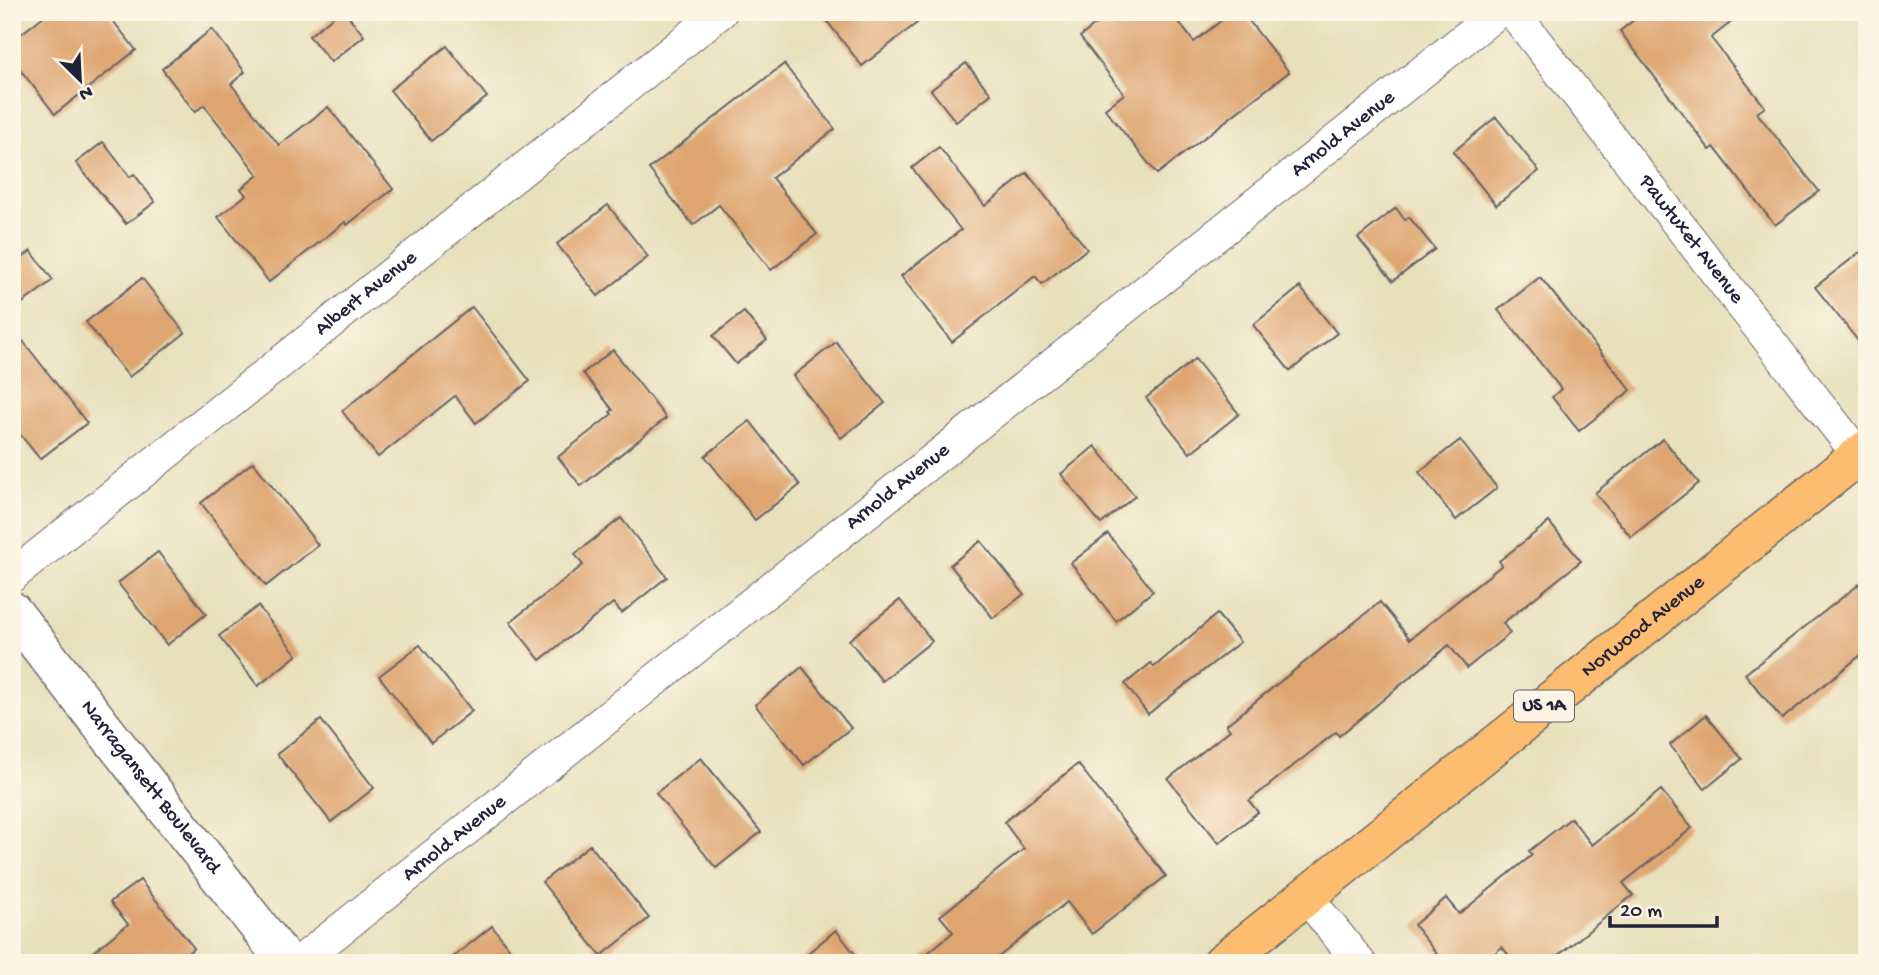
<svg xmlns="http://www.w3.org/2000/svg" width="1879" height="975" viewBox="0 0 1879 975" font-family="'Gochi Hand',sans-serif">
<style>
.building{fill:#dea571}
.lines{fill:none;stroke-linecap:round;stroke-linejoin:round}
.minor-casing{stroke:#676468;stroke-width:34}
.tertiary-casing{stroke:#676468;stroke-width:41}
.primary-casing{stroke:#676468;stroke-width:41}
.minor{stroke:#fff;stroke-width:32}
.tertiary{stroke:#fff;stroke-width:38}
.primary{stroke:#fcbd6f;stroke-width:38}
.labels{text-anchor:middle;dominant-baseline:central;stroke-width:6;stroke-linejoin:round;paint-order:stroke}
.shield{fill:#fcf5e5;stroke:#63616e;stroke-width:2}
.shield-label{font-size:19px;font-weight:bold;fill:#22223b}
.street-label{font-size:21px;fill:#22223b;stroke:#fcf5e5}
</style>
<rect width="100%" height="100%" fill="#fcf5e5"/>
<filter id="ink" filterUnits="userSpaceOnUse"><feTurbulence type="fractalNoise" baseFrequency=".0143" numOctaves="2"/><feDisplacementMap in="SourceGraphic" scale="14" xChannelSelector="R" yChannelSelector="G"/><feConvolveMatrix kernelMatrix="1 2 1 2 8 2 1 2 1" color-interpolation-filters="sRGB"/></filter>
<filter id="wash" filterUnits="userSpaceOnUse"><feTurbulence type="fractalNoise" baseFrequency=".00686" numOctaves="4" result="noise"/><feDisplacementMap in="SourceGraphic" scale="28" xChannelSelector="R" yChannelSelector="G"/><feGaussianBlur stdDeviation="1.57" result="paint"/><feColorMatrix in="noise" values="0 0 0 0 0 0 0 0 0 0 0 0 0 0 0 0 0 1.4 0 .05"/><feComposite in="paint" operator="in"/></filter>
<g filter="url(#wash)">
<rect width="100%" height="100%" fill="#e8e0bb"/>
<g id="blocks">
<g class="building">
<polygon points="49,12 106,12 136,50 55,114 12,59 12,41"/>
<polygon points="339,12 345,12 364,36 331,62 309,36"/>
<polygon points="820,12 931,12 862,66"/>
<polygon points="1111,12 1171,12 1194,42 1232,12 1242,12 1289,72 1157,174 1105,109 1124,94 1080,37"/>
<polygon points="1644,12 1744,12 1711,38 1765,107 1757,113 1819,191 1775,225 1714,147 1710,150 1620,31"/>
<polygon points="212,29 245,72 231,84 279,145 328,107 393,189 347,225 345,222 269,282 218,217 246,195 241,189 258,175 204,105 195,112 162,69"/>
<polygon points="447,46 487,97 431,141 390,90"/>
<polygon points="966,63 991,94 956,122 931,90"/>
<polygon points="784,64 835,129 772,178 817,234 771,270 719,205 693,225 649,169"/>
<polygon points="1496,117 1539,171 1496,205 1453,152"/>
<polygon points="103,142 130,177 134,174 155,202 126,224 76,163"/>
<polygon points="939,147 985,206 1027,173 1087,249 1042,284 1035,276 952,342 901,276 961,230 912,168"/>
<polygon points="608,205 648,257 598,296 557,244"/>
<polygon points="1396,208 1405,220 1409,217 1435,249 1393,281 1358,238"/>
<polygon points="1867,247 1867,352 1815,287"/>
<polygon points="31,251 53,280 12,311 12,265"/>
<polygon points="1540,277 1631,390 1579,431 1552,397 1561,389 1498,310"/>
<polygon points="142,278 185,333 129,377 86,322"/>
<polygon points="1300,287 1337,333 1290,371 1253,325"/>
<polygon points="472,307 530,381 476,423 455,396 378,457 342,411"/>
<polygon points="744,312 767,340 736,364 713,336"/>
<polygon points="12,327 87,423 40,459 12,424"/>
<polygon points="836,342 885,403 841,438 793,376"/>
<polygon points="613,350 666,418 581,486 558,457 612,414 610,412 613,410 583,373"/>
<polygon points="1195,359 1239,414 1190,453 1146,398"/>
<polygon points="750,421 800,485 755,520 705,456"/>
<polygon points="1663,439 1699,483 1631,537 1595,493"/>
<polygon points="1460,440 1497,488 1456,520 1419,472"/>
<polygon points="1095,446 1135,496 1101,524 1061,474"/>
<polygon points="253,462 318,545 266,586 201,503"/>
<polygon points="621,518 667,577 622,613 613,603 540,660 510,622 583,565 575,554"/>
<polygon points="1549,522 1581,561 1503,623 1510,633 1467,668 1449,645 1339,736 1336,732 1249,801 1258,812 1219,843 1168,779 1230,730 1226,725 1380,602 1410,639 1502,565 1499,561"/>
<polygon points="1108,534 1153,591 1116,621 1071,563"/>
<polygon points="981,541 1024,594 993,618 950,565"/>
<polygon points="158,552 206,614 167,645 118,583"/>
<polygon points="1867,578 1867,650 1782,719 1745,674"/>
<polygon points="900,600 932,641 882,681 849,640"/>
<polygon points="258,606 297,655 258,686 219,636"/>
<polygon points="1217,614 1240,642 1148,714 1125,684 1151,663 1154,667"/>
<polygon points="420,645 472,711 431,743 379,676"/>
<polygon points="802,667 851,728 804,765 755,705"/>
<polygon points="1706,715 1742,759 1705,789 1670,745"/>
<polygon points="321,720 374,788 331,822 277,754"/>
<polygon points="701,758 761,832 716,868 656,793"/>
<polygon points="1078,764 1166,876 1092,934 1067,902 991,963 916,963 953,932 940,916 1024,849 1004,822"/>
<polygon points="1661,790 1692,828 1623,883 1633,895 1549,963 1515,963 1502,947 1483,963 1444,963 1414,925 1446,898 1459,914 1532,855 1529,851 1571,818 1592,845"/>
<polygon points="590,845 649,918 601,956 542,882"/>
<polygon points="140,880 194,948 175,963 79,963 128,924 110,902"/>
<polygon points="492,926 521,963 446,963"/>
<polygon points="836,930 862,963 796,963"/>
</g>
</g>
</g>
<g filter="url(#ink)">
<use href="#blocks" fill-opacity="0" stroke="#676468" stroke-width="2"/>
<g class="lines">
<defs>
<g id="minor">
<path id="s1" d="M1513,12L1867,466"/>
<path id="s2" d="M12,576L721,12"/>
<polyline points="1306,896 1360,963"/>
<path id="s3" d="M298,963L1498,12"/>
</g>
<g id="tertiary">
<path id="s4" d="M12,611L287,963"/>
</g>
<g id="primary">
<path id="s5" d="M1222,963L1867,449"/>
</g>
</defs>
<use href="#minor" class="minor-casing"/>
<use href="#tertiary" class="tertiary-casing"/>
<use href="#primary" class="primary-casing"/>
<use href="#minor" class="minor"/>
<use href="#tertiary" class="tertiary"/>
<use href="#primary" class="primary"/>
</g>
</g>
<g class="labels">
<rect class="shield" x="1514" y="690.5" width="60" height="31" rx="5"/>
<g class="shield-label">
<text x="1544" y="706">US 1A</text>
</g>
<g class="street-label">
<text stroke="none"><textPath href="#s3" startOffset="1334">Arnold Avenue</textPath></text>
<text stroke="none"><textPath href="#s1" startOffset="289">Pawtuxet Avenue</textPath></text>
<text stroke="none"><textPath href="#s2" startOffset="453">Albert Avenue</textPath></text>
<text stroke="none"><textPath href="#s3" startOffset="766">Arnold Avenue</textPath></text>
<text stroke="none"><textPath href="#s5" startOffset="539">Norwood Avenue</textPath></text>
<text stroke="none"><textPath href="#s4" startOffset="224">Narragansett Boulevard</textPath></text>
<text stroke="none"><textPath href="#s3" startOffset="200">Arnold Avenue</textPath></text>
</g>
</g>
<rect width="1879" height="975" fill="none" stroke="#fcf5e5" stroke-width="42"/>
<g transform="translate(80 80) rotate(156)" stroke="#fcf5e5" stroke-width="5" paint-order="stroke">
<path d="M0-5L12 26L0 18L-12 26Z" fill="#22223b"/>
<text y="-10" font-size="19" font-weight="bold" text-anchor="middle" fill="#22223b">N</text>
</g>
<path d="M1610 916v10h107v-10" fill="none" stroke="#22223b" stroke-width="3.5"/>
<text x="1620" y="916" font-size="21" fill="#22223b" stroke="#fcf5e5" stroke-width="5" paint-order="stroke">20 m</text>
</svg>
